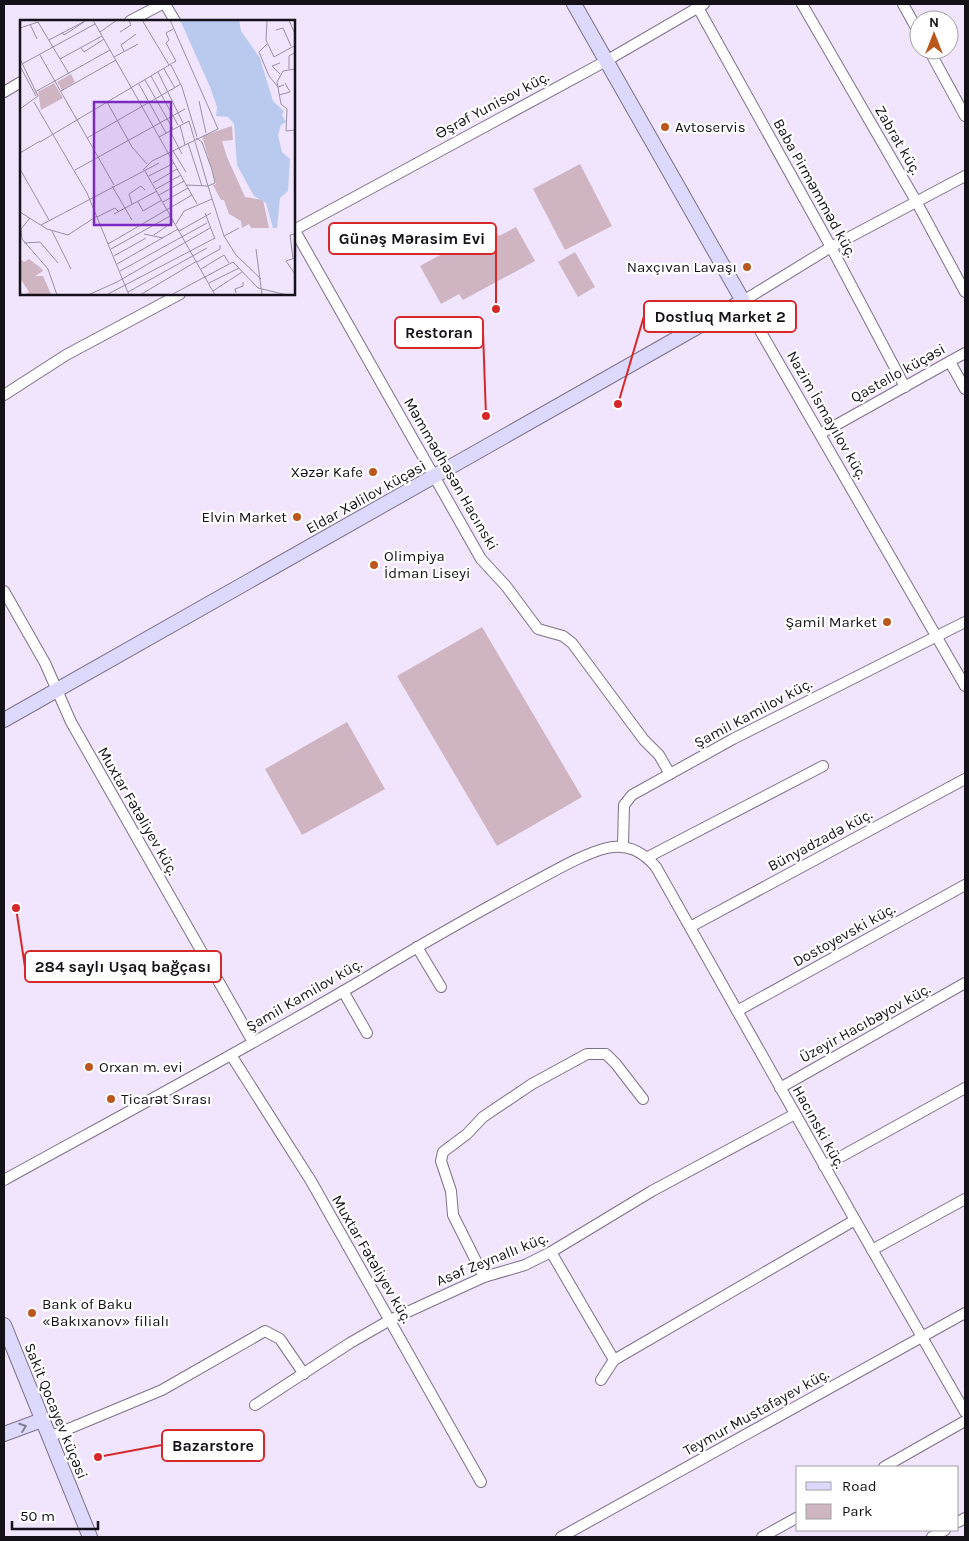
<svg xmlns="http://www.w3.org/2000/svg" width="969" height="1541" viewBox="0 0 969 1541" font-family="Karla,sans-serif">
<style>
.green{fill:#cfb5c2}
.lines{fill:none;stroke-linecap:round;stroke-linejoin:round}
.street-casing{stroke:#7c7188;stroke-width:12}
.secondary-casing{stroke:#7c7188;stroke-width:16}
.street{stroke:#fff;stroke-width:10}
.secondary{stroke:#ddd9fd;stroke-width:14}
.oneway{stroke:#837f96}
.poi-dot{fill:#b9571d;stroke:#fff;stroke-width:2}
.labels{text-anchor:middle;dominant-baseline:central;stroke-width:4.5;stroke-linejoin:round;paint-order:stroke}
.street-label{font-size:15px;fill:#151119;stroke:#fff}
.poi-label{font-size:15px;fill:#151119;stroke:#fff;text-anchor:start}
.inset-road{fill:none;stroke:#9990a2;stroke-width:1}
.view{fill:#7b2cbf;fill-opacity:0.15;stroke:#7b2cbf;stroke-width:2.5}
.inset-edge{fill:none;stroke:#151119;stroke-width:2.5}
.leader{fill:none;stroke:#d62828;stroke-width:2}
.callout-dot{fill:#d62828;stroke:#fff;stroke-width:2}
.callout{fill:#fff;stroke:#d62828;stroke-width:2}
.callout-label{font-size:16px;text-anchor:middle;font-weight:bold;fill:#151119}
</style>
<rect width="100%" height="100%" fill="#f1e5fe"/>
<g class="green">
<polygon points="580,164 612,226 565,250 533,189"/>
<polygon points="493,226 499,236 516,227 535,261 463,300 459,294 441,304 420,266"/>
<polygon points="575,252 595,287 578,297 558,262"/>
<polygon points="482,627 582,797 497,846 397,676"/>
<polygon points="347,722 385,789 302,835 265,769"/>
</g>
<g class="lines">
<defs>
<g id="street">
<polyline points="165,4 175,21"/>
<polyline points="696,4 831,247 905,387"/>
<polyline points="802,4 916,201 965,292"/>
<polyline points="903,4 919,33"/>
<polyline points="130,21 162,4"/>
<polyline points="929,50 965,116"/>
<polyline points="4,92 21,82"/>
<polyline points="965,176 831,247 743,301 965,686"/>
<polyline points="294,229 481,559 506,586 538,629 563,636 572,643 644,740 659,755 670,774"/>
<polyline points="294,230 606,61 704,4"/>
<polyline points="950,362 965,389"/>
<polyline points="4,395 66,355 180,294"/>
<polyline points="820,434 965,353"/>
<polyline points="4,591 45,663 71,722 253,1042"/>
<polyline points="623,846 624,805 632,795 733,739 965,622"/>
<polyline points="648,857 823,766"/>
<polyline points="690,927 965,779"/>
<polyline points="417,947 441,987"/>
<polyline points="343,991 367,1033"/>
<polyline points="737,1011 965,885"/>
<polyline points="231,1055 311,1181 481,1482"/>
<polyline points="780,1088 965,983"/>
<polyline points="824,1166 965,1088"/>
<path d="M4,1180C124,1114 245,1049 364,979C418,946 473,915 528,885C551,873 582,854 607,848C628,843 643,852 656,867L855,1220L965,1412"/>
<polyline points="872,1250 965,1199"/>
<polyline points="551,1252 614,1360 855,1220"/>
<polyline points="484,1277 453,1215 451,1191 441,1161 443,1152 467,1134 483,1117 532,1084 587,1054 606,1054 616,1064 643,1099"/>
<polyline points="601,1380 614,1360"/>
<polyline points="255,1405 350,1343 390,1320 484,1277 525,1265 551,1252 652,1191 795,1114"/>
<polyline points="49,1437 162,1390 265,1331 280,1339 304,1374"/>
<polyline points="884,1467 965,1421"/>
<polyline points="958,1522 965,1518"/>
<polyline points="561,1537 965,1313"/>
<polyline points="762,1537 798,1517"/>
<polyline points="932,1537 945,1530"/>
</g>
<g id="secondary">
<polyline points="4,720 743,301 574,4"/>
<polyline points="4,1325 90,1537"/>
<polyline points="4,1434 42,1420"/>
</g>
</defs>
<use href="#street" class="street-casing"/>
<use href="#secondary" class="secondary-casing"/>
<use href="#street" class="street"/>
<use href="#secondary" class="secondary"/>
</g>
<defs><path id="oneway-chevron" d="M-2-3.5L2.5 0L-2 3.5" fill="none" stroke-width="1.6" stroke-linecap="round" stroke-linejoin="round" transform="scale(1.25)"/></defs>
<use class="oneway" href="#oneway-chevron" transform="translate(23 1427) rotate(-20)"/>
<g class="poi-dot">
<circle cx="665" cy="127" r="5"/>
<circle cx="747" cy="267" r="5"/>
<circle cx="373" cy="472" r="5"/>
<circle cx="297" cy="517" r="5"/>
<circle cx="374" cy="565" r="5"/>
<circle cx="887" cy="622" r="5"/>
<circle cx="89" cy="1067" r="5"/>
<circle cx="111" cy="1099" r="5"/>
<circle cx="32" cy="1313" r="5"/>
</g>
<g class="labels">
<g class="street-label">
<text transform="translate(492 105) rotate(-28)">Əşrəf Yunisov küç.</text>
<text transform="translate(898 140) rotate(60)">Zabrat küç.</text>
<text transform="translate(815 188) rotate(61)">Baba Pirməmməd küç.</text>
<text transform="translate(898 373) rotate(-29)">Qastello küçəsi</text>
<text transform="translate(827 415) rotate(60)">Nazim İsmayılov küç.</text>
<text transform="translate(451 474) rotate(60)">Məmmədhəsən Hacınski</text>
<text transform="translate(366 497) rotate(-29)">Eldar Xəlilov küçəsi</text>
<text transform="translate(753 713) rotate(-28)">Şamil Kamilov küç.</text>
<text transform="translate(138 811) rotate(60)">Muxtar Fətəliyev küç.</text>
<text transform="translate(820 840) rotate(-28)">Bünyadzadə küç.</text>
<text transform="translate(844 935) rotate(-29)">Dostoyevski küç.</text>
<text transform="translate(304 995) rotate(-30)">Şamil Kamilov küç.</text>
<text transform="translate(865 1023) rotate(-29)">Üzeyir Hacıbəyov küç.</text>
<text transform="translate(819 1127) rotate(61)">Hacınski küç.</text>
<text transform="translate(372 1259) rotate(60)">Muxtar Fətəliyev küç.</text>
<text transform="translate(492 1259) rotate(-22)">Asəf Zeynallı küç.</text>
<text transform="translate(56 1411) rotate(68)">Sakit Qocayev küçəsi</text>
<text transform="translate(756 1412) rotate(-29)">Teymur Mustafayev küç.</text>
</g>
<g class="poi-label">
<text x="675" y="127">Avtoservis</text>
<text x="737" y="267" text-anchor="end">Naxçıvan Lavaşı</text>
<text x="363" y="472" text-anchor="end">Xəzər Kafe</text>
<text x="287" y="517" text-anchor="end">Elvin Market</text>
<text x="384" y="556">Olimpiya<tspan x="384" dy="17">İdman Liseyi</tspan></text>
<text x="877" y="622" text-anchor="end">Şamil Market</text>
<text x="99" y="1067">Orxan m. evi</text>
<text x="121" y="1099">Ticarət Sırası</text>
<text x="42" y="1304">Bank of Baku<tspan x="42" dy="17">«Bakıxanov» filialı</tspan></text>
</g>
</g>
<g transform="translate(20 20)">
<rect width="275" height="275" fill="#f1e5fe"/>
<path d="M51,54L55,62L42,70L37,62ZM34,63L43,78L21,90L18,72ZM212,106L213,120L202,121L207,137L225,177L243,180L249,208H231L229,204L222,208L221,201L209,194L204,180H201L193,165L196,164L182,116ZM0,239L4,242L9,239L21,248L23,251L15,256H23L31,274L4,275L9,272L0,258Z" fill="#cfb5c2"/>
<path d="M160,0H219L221,11L240,38L253,81L264,91L262,95L266,102L261,105L258,115L262,132L270,139L268,171L260,178L257,208H253L246,183L234,176L217,145L214,104L208,97L196,96L197,87L190,67Z" fill="#bacaef"/>
<path class="inset-road" d="M73,0L177,184M122,0L149,45M247,0L246,20L254,37L274,26M269,0L275,14M18,2L49,54M10,4L17,19M0,8L18,2M256,10L263,8L271,26M42,12L44,15L64,2M80,12L97,0M100,12L111,5L109,0M29,20L67,0M247,24L239,32L249,56L258,67L264,65M61,28L64,32L84,19M104,31L101,25L116,14M20,35L94,165M94,37L118,24M0,39L18,76L0,89M40,39L82,16M260,43L252,46L260,54M2,44L75,4M151,45L162,67L177,117M0,46L16,76M144,49L155,68M269,49V36L274,33M138,52L163,103M131,56L158,105M125,60L153,109M119,64L146,113M41,71L96,40M15,72L90,30M259,75L270,72L265,63M179,81L186,113M14,82L67,173L109,275M87,82L112,127L127,144M267,89L261,84L257,62L263,51L275,49M267,89L266,111L275,110M160,105L165,125M150,111L162,134M139,117L169,101L188,166L167,165M67,118L161,64M176,118L182,122L192,150L195,163L188,166L204,216L216,235L241,259M20,122L156,41L146,23L149,20L146,13L153,9M168,123L182,166M153,131L166,152M0,133L20,121M0,149L29,200M55,150L165,89M123,150L132,141L198,109L150,0M125,151L195,275M129,156L154,143M133,163L157,149M92,166L112,200M136,169L161,155M139,175L164,161M118,182L123,191L142,180M143,182L168,168M112,184L109,174L121,166L125,170M0,192L27,209L48,215L77,196M185,193L195,219M94,194L137,171M77,197L95,188L98,191M10,198L1,209L2,219L28,249L37,275M156,204L164,191L192,179M21,205L139,143M32,211L51,249M159,211L191,193M124,214L143,218M134,215L154,201M204,216L219,208M4,223L20,222L38,243M88,224L172,175M91,229L150,196M236,229L242,275M94,236L126,218M273,238L270,215L275,214M275,238L266,241L275,254M177,242L200,229V225M213,242L238,268L267,275M97,244L158,209M181,249L204,235L209,243M100,251L187,203M189,263L219,248M193,271L222,252M108,272L187,228M216,273L215,269L223,266V262M88,274L195,218M68,275L97,262L190,208M120,275L177,241M151,275L213,242M204,275H223"/>
<path class="view" d="M74,82H151V205H74Z"/>
<rect width="275" height="275" class="inset-edge"/>
</g>
<path class="leader" d="M496 309L496 238M618 404L644 316M486 416L483 332M16 908L25 967M98 1457L162 1445"/>
<g class="callout-dot">
<circle cx="496" cy="309" r="5"/>
<circle cx="618" cy="404" r="5"/>
<circle cx="486" cy="416" r="5"/>
<circle cx="16" cy="908" r="5"/>
<circle cx="98" cy="1457" r="5"/>
</g>
<g class="callout">
<rect x="329" y="223" width="167" height="31" rx="5"/>
<rect x="644" y="301" width="152" height="31" rx="5"/>
<rect x="395" y="317" width="88" height="31" rx="5"/>
<rect x="25" y="951" width="196" height="31" rx="5"/>
<rect x="162" y="1430" width="102" height="31" rx="5"/>
</g>
<g class="callout-label">
<text x="412" y="244">Günəş Mərasim Evi</text>
<text x="720" y="322">Dostluq Market 2</text>
<text x="439" y="338">Restoran</text>
<text x="123" y="972">284 saylı Uşaq bağçası</text>
<text x="213" y="1451">Bazarstore</text>
</g>
<rect width="969" height="1541" fill="none" stroke="#151119" stroke-width="10"/>
<rect x="796" y="1466" width="162" height="65" fill="#ffffff" stroke="#a1a0a3"/>
<rect x="806" y="1482" width="25" height="8" fill="#ddd9fd" stroke="#a1a0a3"/>
<text x="842" y="1491" font-size="15" fill="#151119">Road</text>
<rect x="806" y="1504" width="25" height="15" fill="#cfb5c2" stroke="#a1a0a3"/>
<text x="842" y="1516" font-size="15" fill="#151119">Park</text>
<g transform="translate(934 35)"><circle r="24" fill="#ffffff" stroke="#a1a0a3"/>
<path d="M0-4L9 19L0 12L-9 19Z" fill="#b9571d"/>
<text y="-8" font-size="14" font-weight="bold" text-anchor="middle" fill="#151119">N</text>
</g>
<path d="M12 1521v8h86v-8" fill="none" stroke="#151119" stroke-width="2.5"/>
<text x="20" y="1521" font-size="15" fill="#151119" stroke="#ffffff" stroke-width="4" paint-order="stroke">50 m</text>
</svg>
